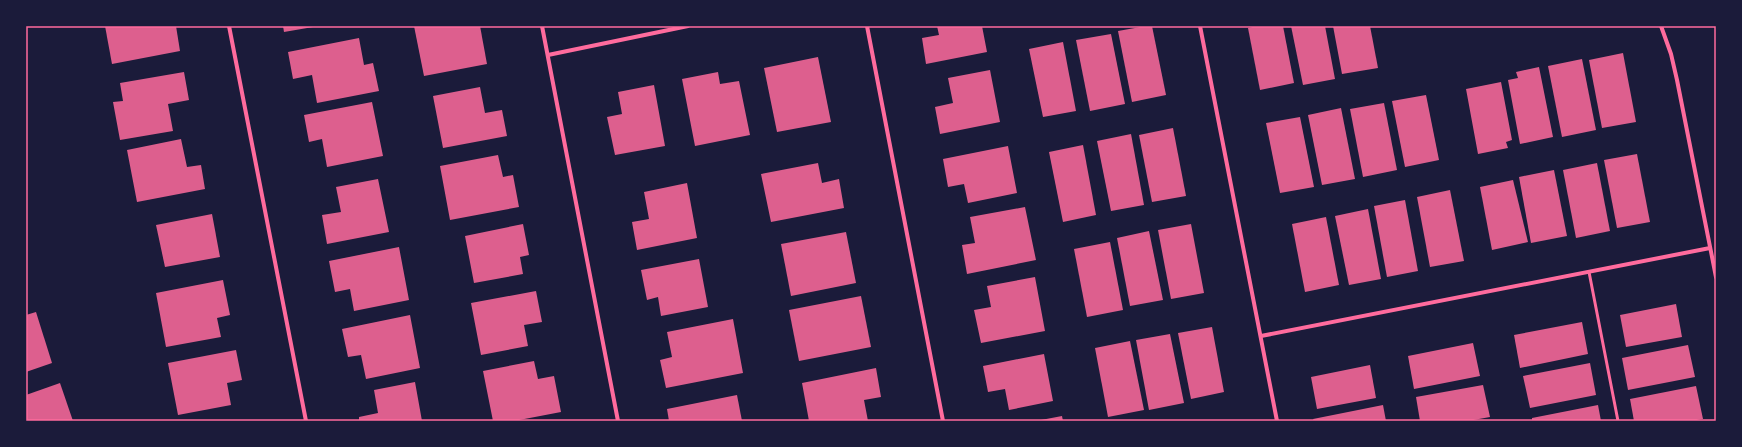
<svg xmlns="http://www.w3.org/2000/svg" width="1742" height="447" viewBox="0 0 1742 447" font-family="'DejaVu Sans',sans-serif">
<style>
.building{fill:#dd5f8e}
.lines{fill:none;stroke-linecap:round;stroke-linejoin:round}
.service{stroke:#ff6b9d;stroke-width:3}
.minor{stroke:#ff6b9d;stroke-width:4}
.neatline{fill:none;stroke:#ff6b9d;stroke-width:1.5}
</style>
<rect width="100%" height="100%" fill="#1b1b3a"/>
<g class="building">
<polygon points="105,26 176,26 180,51 112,64"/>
<polygon points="283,26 313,26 313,27 284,32"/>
<polygon points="414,26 480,26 487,64 424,76"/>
<polygon points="937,26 982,26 987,52 926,64 922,38 939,35"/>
<polygon points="1146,26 1152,26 1166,95 1132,102 1118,31"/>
<polygon points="1257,26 1283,26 1294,83 1260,90 1248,28"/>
<polygon points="1291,26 1325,26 1335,79 1303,85"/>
<polygon points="1333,26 1370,26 1378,68 1342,74"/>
<polygon points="1111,34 1125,104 1090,111 1076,40"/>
<polygon points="359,38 364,65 373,63 379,91 317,103 312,75 293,79 288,52"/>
<polygon points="1063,42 1076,111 1043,117 1029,49"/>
<polygon points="1623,53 1636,122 1602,128 1589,60"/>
<polygon points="818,57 831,122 777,132 764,68"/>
<polygon points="1582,59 1596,130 1562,137 1548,66"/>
<polygon points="1539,67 1553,137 1520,144 1508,80 1518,78 1516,72"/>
<polygon points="990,70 1000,122 940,134 935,107 953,103 948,78"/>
<polygon points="184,72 189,100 168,104 173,131 120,140 113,102 123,101 120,83"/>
<polygon points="718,72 720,84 739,81 750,135 695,146 682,79"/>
<polygon points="1501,82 1512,140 1506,142 1508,148 1478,154 1466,89"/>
<polygon points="654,85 665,146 615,155 607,117 622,114 618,92"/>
<polygon points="480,87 485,113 502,110 507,136 443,148 433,96"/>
<polygon points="1426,95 1439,160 1405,167 1392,101"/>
<polygon points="372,102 383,156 327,167 322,139 309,142 304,115"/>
<polygon points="1384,103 1397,170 1363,177 1350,109"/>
<polygon points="1341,108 1355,179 1322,185 1308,115"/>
<polygon points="1300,117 1314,187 1280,193 1266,123"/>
<polygon points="1173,128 1186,196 1152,202 1139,135"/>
<polygon points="1131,134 1144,205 1111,211 1097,141"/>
<polygon points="181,139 187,167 201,165 205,189 137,202 127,150"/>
<polygon points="1083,145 1096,215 1063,222 1049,152"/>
<polygon points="1008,146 1017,193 968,203 964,184 948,187 943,159"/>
<polygon points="1637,154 1650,222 1617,228 1604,160"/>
<polygon points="498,155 503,177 513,175 519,207 450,220 440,166"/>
<polygon points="818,163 822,183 839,179 844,208 771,222 761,174"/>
<polygon points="1597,163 1610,231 1576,238 1563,170"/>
<polygon points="1554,170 1567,236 1531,243 1519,177"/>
<polygon points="378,179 389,232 327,244 322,215 341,212 336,187"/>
<polygon points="1513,180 1528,242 1492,250 1480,187"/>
<polygon points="687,183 697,238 637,250 632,222 649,219 644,192"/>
<polygon points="1450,190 1464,261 1430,267 1417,197"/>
<polygon points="1405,200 1418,271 1387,277 1374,206"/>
<polygon points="1025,207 1036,260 967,274 962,245 975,243 970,217"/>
<polygon points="1368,209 1381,279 1349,285 1335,216"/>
<polygon points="212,214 220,257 165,267 156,225"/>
<polygon points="1326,217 1339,285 1305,292 1292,224"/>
<polygon points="523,224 529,255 520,257 523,274 474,283 465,236"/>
<polygon points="1191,224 1204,293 1171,299 1158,230"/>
<polygon points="1149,231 1163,300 1130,306 1117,238"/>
<polygon points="846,232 856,283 791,296 781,244"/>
<polygon points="1110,242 1123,310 1087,317 1074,249"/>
<polygon points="399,247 409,300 354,311 350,289 335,292 329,261"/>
<polygon points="699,259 708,307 661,316 658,297 647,300 641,270"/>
<polygon points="1035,277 1045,331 981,343 974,310 991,307 987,286"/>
<polygon points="223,280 230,315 217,318 221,337 166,347 156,293"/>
<polygon points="536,291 542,322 524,325 528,346 481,355 471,303"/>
<polygon points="861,296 871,347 799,361 789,310"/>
<polygon points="1676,304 1682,337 1626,347 1620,315"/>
<polygon points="36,312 52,363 26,372 26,315"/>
<polygon points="410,315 420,368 366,379 361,355 348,357 342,329"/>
<polygon points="733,319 743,373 666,388 660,360 672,357 667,332"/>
<polygon points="1582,322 1588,354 1520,368 1514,335"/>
<polygon points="1212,327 1224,392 1191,399 1178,333"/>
<polygon points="1170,334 1184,403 1149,410 1136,340"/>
<polygon points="1130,341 1144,410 1108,417 1095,348"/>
<polygon points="1473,343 1480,376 1414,389 1408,356"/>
<polygon points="1688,345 1695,377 1628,390 1622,358"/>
<polygon points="236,350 242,380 227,383 231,405 178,415 168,363"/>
<polygon points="1044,354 1053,401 1009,410 1005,389 988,392 983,366"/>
<polygon points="534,361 538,379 554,376 561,412 514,421 493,421 483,371"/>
<polygon points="1590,363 1596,395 1530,408 1523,376"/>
<polygon points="1370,365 1376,398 1317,409 1311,377"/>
<polygon points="876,368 881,397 864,400 868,421 809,421 802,383"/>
<polygon points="415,382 422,421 359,421 359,417 378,413 374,390"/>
<polygon points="60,383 73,421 26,421 26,395"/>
<polygon points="1483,385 1490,417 1468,421 1420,421 1416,397"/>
<polygon points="1696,386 1703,419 1690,421 1634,421 1630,399"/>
<polygon points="737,395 742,421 669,421 667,409"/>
<polygon points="1383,405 1386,421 1314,421 1313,419"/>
<polygon points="1598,405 1601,421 1532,421 1532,418"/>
<polygon points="1062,416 1063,421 1041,421 1041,420"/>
</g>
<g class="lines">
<polyline class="service" points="1589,272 1618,421"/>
<g class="minor">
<polyline points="229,26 306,421"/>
<polyline points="542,26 618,421"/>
<polyline points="867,26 943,421"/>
<polyline points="1200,26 1277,421"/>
<polyline points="1661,26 1671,54 1677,80 1716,277"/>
<polyline points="548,55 688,26"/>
<polyline points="1261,336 1710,248"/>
</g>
</g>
<rect width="1742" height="447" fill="none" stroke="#1b1b3a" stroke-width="54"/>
<rect x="27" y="27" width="1688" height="393" class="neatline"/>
</svg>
